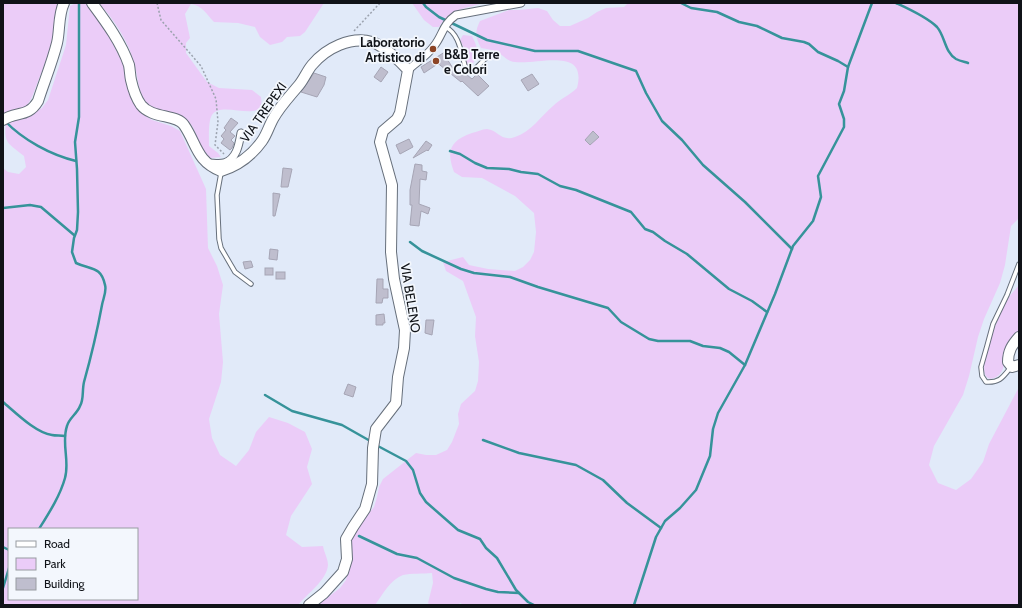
<svg xmlns="http://www.w3.org/2000/svg" width="1022" height="608" viewBox="0 0 1022 608" font-family="Cabin,sans-serif">
<style>
.green{fill:#ebccf8;fill-rule:evenodd}
.lines{fill:none;stroke-linecap:round;stroke-linejoin:round}
.stream{stroke:#36939a;stroke-width:2.5}
.building{fill:#bfbece;stroke:#a6a5b5}
.lane-casing{stroke:#666f7b;stroke-width:5.5}
.street-casing{stroke:#666f7b;stroke-width:9}
.secondary-casing{stroke:#666f7b;stroke-width:12}
.path{stroke:#9ba2ae;stroke-width:1.5;stroke-dasharray:2 2;stroke-linecap:butt}
.lane{stroke:#fff;stroke-width:3.5}
.street{stroke:#fff;stroke-width:7}
.secondary{stroke:#fff;stroke-width:10}
.poi-dot{fill:#8c4425;stroke:#f3f7fd;stroke-width:1.5}
.labels{text-anchor:middle;dominant-baseline:central;stroke-width:3.5;stroke-linejoin:round;paint-order:stroke}
.poi-label{font-size:13px;font-weight:bold;fill:#101318;stroke:#f3f7fd;text-anchor:end}
.street-label{font-size:13px;fill:#101318;stroke:#f3f7fd}
</style>
<rect width="100%" height="100%" fill="#e1eaf9"/>
<g class="green">
<polygon points="3,3 59,3 50,50 32,97 27,106 21,109 10,111 3,115"/>
<path d="M76,3H86L105,30L114,46L123,64L127,88L144,115L152,120L171,126L180,131L206,189L208,248L217,266L223,285L219,314L223,362L221,382L209,419L212,438L220,455L236,466L249,450L256,432L269,417L288,423L305,432L312,449L307,467L312,484L291,516L286,535L302,547L323,546C324,552 328,559 328,565C327,580 307,594 298,605H3V168L8,172L19,174L26,167L24,156C10,144 3,144 6,124L14,119L34,113L42,108L48,100L66,45L70,6ZM9,529H137V599H9Z"/>
<path d="M99,3H324L305,32L300,36L287,37L282,42L270,45L260,37L255,27L238,23L214,22C206,14 203,6 191,4L185,14L190,38L186,43V53L207,82L219,88L252,90L261,97C266,126 222,99 212,115C208,121 209,138 209,146L218,153L221,157L210,158C207,155 204,152 202,149C196,139 196,127 186,119C175,110 153,115 145,101C138,91 138,78 135,66C129,42 115,21 99,3Z"/>
<path d="M412,3H483C464,9 450,9 439,27H433L424,20Z"/>
<path d="M628,3H1019V218L1011,226L1005,265L1000,283L984,319L978,337L969,376L963,395L934,446L929,465L938,483L956,490L971,479L983,462L989,444L1019,387V605H462L461,603L456,605H430L428,603L433,583L432,573C423,574 411,573 403,575C390,580 383,594 375,605H318L340,588L346,580L351,559L350,550L352,540L361,523L374,507L377,497L379,487L383,479L416,453L426,455H436L447,450L452,442L459,424L458,414L461,404L475,391L478,381L479,362L475,336L476,317L463,281L446,271L443,262L463,257L469,265L488,269L515,271L523,267L530,260L534,252L536,232L534,213L515,196L482,178L462,177L454,172C446,150 450,141 472,133C477,132 482,129 487,129C498,130 501,142 515,137C532,131 540,117 553,106C560,99 570,95 577,88C588,46 538,65 515,62C507,61 505,57 499,53C494,50 487,49 481,48C475,37 475,31 480,21L509,10H519L538,8L547,11L553,20L560,26H570L588,18L597,12L606,8L624,7Z"/>
<path d="M463,35L472,36C479,50 479,54 471,67L466,63L464,48L460,40Z"/>
<path d="M1019,285V331C1015,335 1009,340 1007,345C1003,354 1007,367 999,375C996,377 992,380 988,378C974,370 1002,308 1009,297C1012,293 1016,289 1019,285Z"/>
</g>
<g class="lines">
<g class="stream">
<polyline points="423,3 426,7 439,17 487,40 535,51 578,51 636,71 646,93 662,121 682,140 703,165 745,202 792,249"/>
<polyline points="681,3 691,8 717,12 739,22 757,26 782,38 804,42 809,44 818,52 838,61 848,67"/>
<path d="M896,3C909,9 927,17 937,27C945,36 945,53 956,59C960,61 965,62 968,63"/>
<path d="M5,121C23,140 51,155 76,161"/>
<polyline points="450,151 460,154 475,163 487,168 509,169 521,172 538,174 560,186 576,190 631,212 645,229 653,232 665,241 687,254 729,289 752,301 767,312"/>
<polyline points="3,208 30,205 41,207 74,235"/>
<polyline points="410,242 422,251 461,269 474,273 510,277 538,287 608,308 621,322 649,339 658,341 690,341 703,346 720,348 729,352 745,365"/>
<polyline points="265,395 292,411 342,425 372,442"/>
<path d="M3,402C16,413 36,433 52,435C56,436 61,435 65,436"/>
<polyline points="483,440 519,453 576,465 603,480 627,503 661,528"/>
<polyline points="376,445 406,461 413,470 420,493 426,502 458,530 480,539 486,548 497,558 516,590 528,602 534,605"/>
<path d="M39,529C49,513 60,496 65,478C70,461 61,443 67,426C69,418 77,414 80,406C84,400 82,390 84,382C91,357 97,332 102,305C103,299 107,291 105,285C101,266 91,270 76,263L72,252L74,238L77,230L78,212L77,169L75,142L79,117V3"/>
<polyline points="359,536 397,554 417,558 454,578 486,589 498,592 519,593"/>
<polyline points="3,547 9,550"/>
<polyline points="3,588 9,568"/>
<polyline points="634,605 656,537 665,521 680,508 696,490 710,456 713,429 718,413 745,365 775,294 793,246 813,221 821,197 818,176 844,127 844,119 839,104 844,91 848,67 872,3"/>
</g>
</g>
<g class="building">
<polygon points="448,50 451,56 447,59 458,76 462,71 472,79 477,74 489,86 478,96 462,81 461,82 435,61 436,65 424,73 421,67"/>
<polygon points="381,67 388,72 381,82 374,77"/>
<polygon points="314,73 326,77 324,85 317,97 301,92"/>
<polygon points="532,74 539,84 528,91 521,80"/>
<polygon points="231,118 238,123 230,132 235,136 231,140 234,143 232,148 230,150 221,143 224,139 221,136 226,130 224,128"/>
<polygon points="593,131 599,137 590,145 585,140"/>
<polygon points="409,139 413,147 400,154 396,145"/>
<polygon points="426,141 432,145 428,151 427,150 413,158"/>
<polygon points="415,164 422,165 422,171 427,172 426,180 420,179 419,204 430,208 428,214 421,211 419,226 410,225 412,205 410,205 410,190"/>
<polygon points="283,168 292,169 288,187 281,187"/>
<polygon points="273,193 280,194 275,216 273,216"/>
<polygon points="270,249 278,250 277,260 269,259"/>
<polygon points="251,261 253,267 245,269 243,262"/>
<rect x="265" y="268" width="8" height="7"/>
<rect x="276" y="272" width="9" height="7"/>
<polygon points="377,279 383,279 383,289 388,289 388,298 383,298 382,303 376,303"/>
<polygon points="404,293 413,293 413,303 406,303"/>
<polygon points="384,314 385,323 383,323 383,325 376,325 376,315"/>
<polygon points="426,320 434,320 432,335 425,333"/>
<polygon points="348,384 356,387 353,397 344,394"/>
</g>
<g class="lines">
<defs>
<g id="lane">
<path d="M445,27C459,33 461,52 465,66L469,69L474,70L487,57"/>
<polyline points="221,173 217,195 219,239 221,248 235,272 251,284"/>
<path d="M1011,367C1003,377 1000,383 986,382L982,376L981,367L987,346L993,324L1007,295L1019,264"/>
</g>
<g id="street">
<path d="M408,70C417,62 427,56 434,46C443,35 442,25 456,15L521,3"/>
<path d="M208,163C213,163 219,164 224,163C237,159 239,144 241,133"/>
</g>
<g id="secondary">
<path d="M92,3C106,22 121,42 129,65C130,70 130,76 131,80C133,89 136,98 141,105C152,119 177,114 184,125C197,144 196,161 221,171C237,166 252,155 262,141C267,134 269,126 273,119C280,106 290,96 299,85C304,79 307,71 312,65C326,48 351,36 372,42C384,46 400,61 408,70L400,113L397,119L383,131L380,142L392,185L391,252L394,279L405,330L404,348L398,377L396,403L376,429L373,448L372,484L365,509L353,527L346,539L347,559L343,572L324,593L309,605"/>
<path d="M3,120C16,111 28,118 38,101C44,82 52,63 57,43C60,31 58,15 64,3"/>
<path d="M1019,337C1012,345 1008,351 1008,362L1012,367L1019,365"/>
</g>
</defs>
<use href="#lane" class="lane-casing"/>
<use href="#street" class="street-casing"/>
<use href="#secondary" class="secondary-casing"/>
<g class="path">
<polyline points="157,3 161,20 201,66 216,99 218,122 215,145 224,154"/>
<polyline points="354,31 380,3"/>
</g>
<use href="#lane" class="lane"/>
<use href="#street" class="street"/>
<use href="#secondary" class="secondary"/>
</g>
<g class="poi-dot">
<circle cx="433" cy="49" r="4"/>
<circle cx="436" cy="61" r="4"/>
</g>
<g class="labels">
<g class="poi-label">
<text x="425" y="42">Laboratorio<tspan x="425" dy="15">Artistico di</tspan></text>
<text x="444" y="54" text-anchor="start">B&amp;B Terre<tspan x="444" dy="15">e Colori</tspan></text>
</g>
<g class="street-label">
<text transform="translate(263 112) rotate(-55)">VIA TREPEXI</text>
<text transform="translate(411 298) rotate(81)">VIA BELENO</text>
</g>
</g>
<rect width="1022" height="608" fill="none" stroke="#101318" stroke-width="8"/>
<rect x="8" y="528" width="130" height="72" fill="#f3f7fd" stroke="#989ca1"/>
<rect x="16" y="541" width="20" height="6" fill="#ffffff" stroke="#989ca1"/>
<text x="44" y="548" font-size="12" fill="#101318">Road</text>
<rect x="16" y="558" width="20" height="12" fill="#ebccf8" stroke="#989ca1"/>
<text x="44" y="568" font-size="12" fill="#101318">Park</text>
<rect x="16" y="578" width="20" height="12" fill="#bfbece" stroke="#989ca1"/>
<text x="44" y="588" font-size="12" fill="#101318">Building</text>
</svg>
